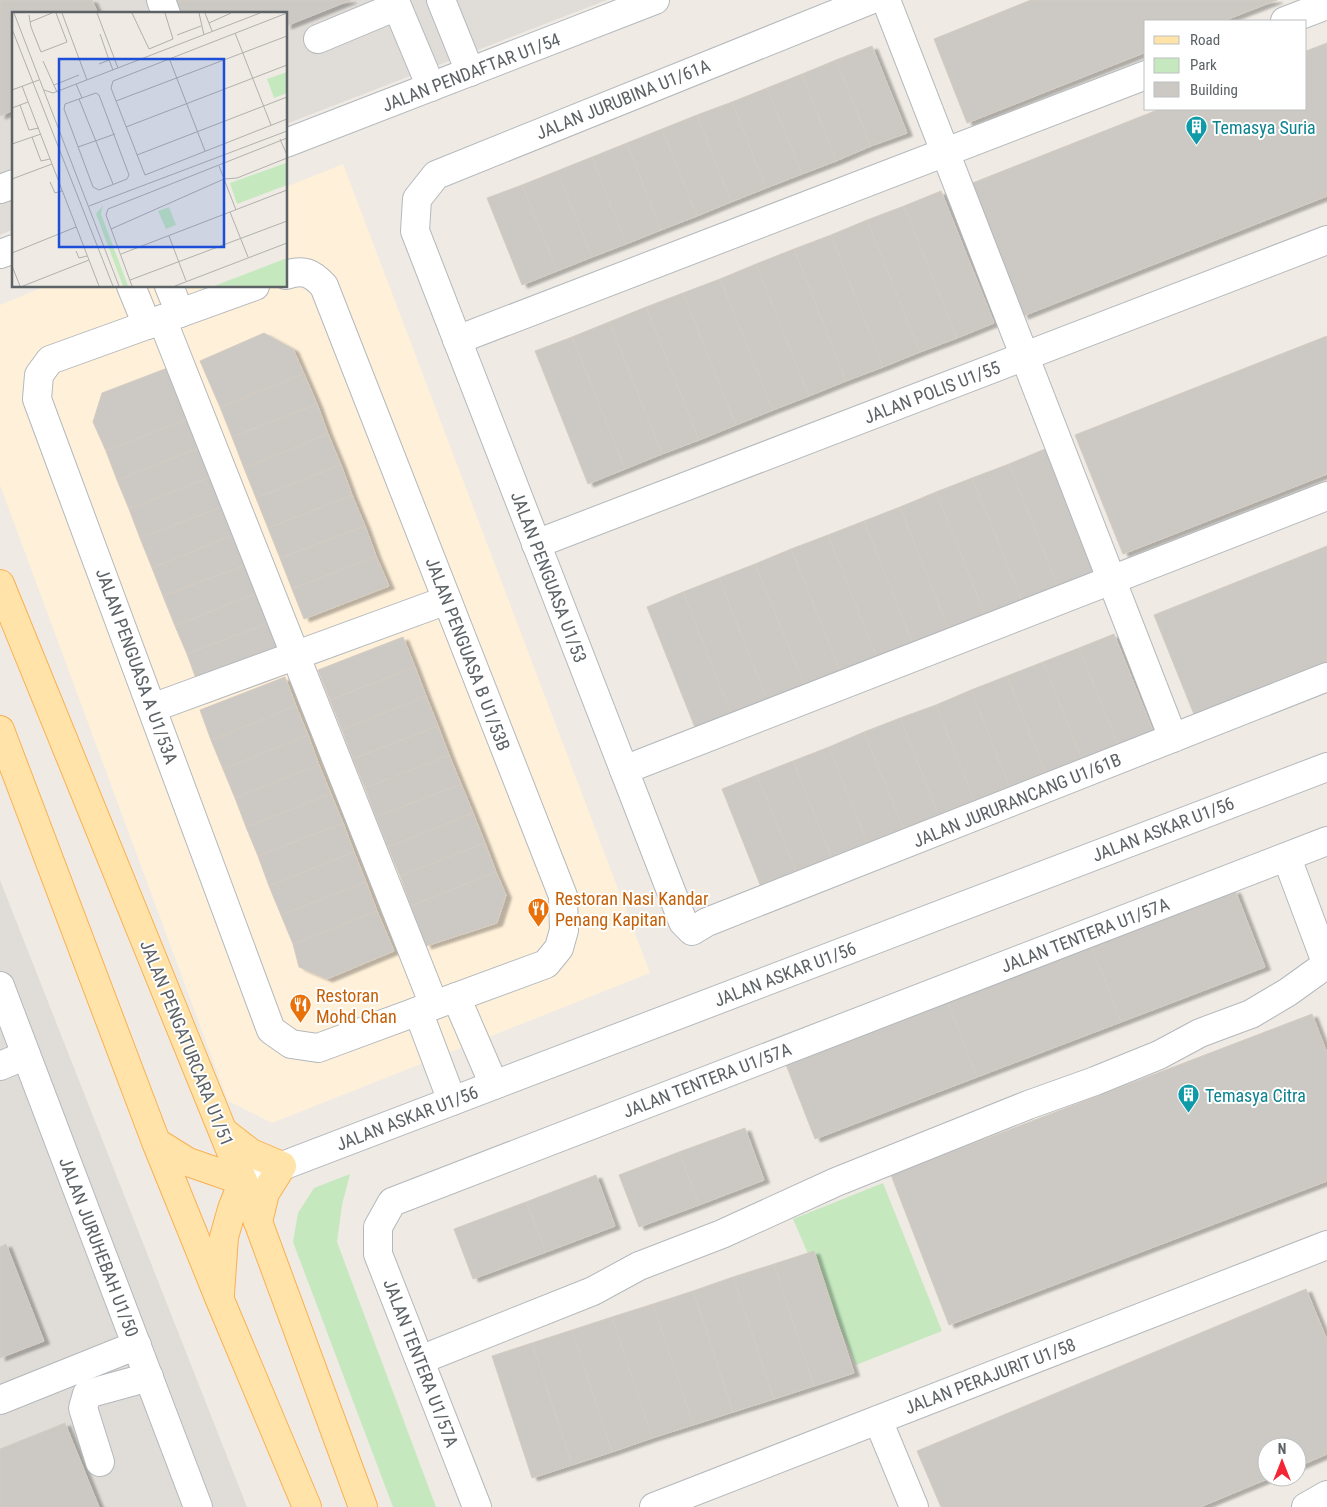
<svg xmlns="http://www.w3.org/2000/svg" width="1327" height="1507" viewBox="0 0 1327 1507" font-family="'Roboto Condensed',sans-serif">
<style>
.commercial{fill:#fff0d9}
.industrial{fill:#e0ddd8}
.green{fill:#c5e8bf}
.building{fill:#ccc8c3;stroke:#d4ccc2;filter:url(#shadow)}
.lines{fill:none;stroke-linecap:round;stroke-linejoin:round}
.minor-casing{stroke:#b4b8bc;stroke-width:30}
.major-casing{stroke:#fab052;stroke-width:30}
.minor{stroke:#fff;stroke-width:28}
.major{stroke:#ffe3a9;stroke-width:28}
.labels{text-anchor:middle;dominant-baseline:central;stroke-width:4;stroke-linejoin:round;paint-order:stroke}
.street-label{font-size:18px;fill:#5c6265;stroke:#fff}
.culture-label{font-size:18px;fill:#0d838f;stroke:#fff;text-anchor:start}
.food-label{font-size:18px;fill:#c56008;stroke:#fff;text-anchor:start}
.inset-road{fill:none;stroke:#b0b0ad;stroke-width:1}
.view{fill:#1d4ed8;fill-opacity:0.15;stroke:#1d4ed8;stroke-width:2.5}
.inset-edge{fill:none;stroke:#5c6265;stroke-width:2.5}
</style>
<defs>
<filter id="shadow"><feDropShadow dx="5.5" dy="3" stdDeviation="1" flood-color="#0004"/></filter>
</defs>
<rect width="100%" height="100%" fill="#efebe4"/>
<polygon class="commercial" points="343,164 650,973 272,1123 228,1101 0,485 0,305 46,286 286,286 286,187"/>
<g class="industrial">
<polygon points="0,0 607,0 286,124 286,14 14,14 14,229 0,235"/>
<polygon points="0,880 247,1507 0,1507"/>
</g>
<g class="green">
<polygon points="350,1174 342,1205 337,1242 436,1507 393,1507 293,1242 298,1213 314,1188"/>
<polygon points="883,1183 942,1331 856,1365 793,1219"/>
</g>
<g class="building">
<polygon points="0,0 92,0 98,14 14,14 14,110 0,116"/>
<polygon points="164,0 351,0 286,26 286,14 170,14"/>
<polygon points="1031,0 1277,0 1223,21 1146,21 1146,52 967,123 934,39"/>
<polygon points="1327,43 1327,196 1023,316 970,184 1160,109 1306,109 1306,51"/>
<polygon points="872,46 907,133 871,146 836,60"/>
<polygon points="836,60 871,146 836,161 802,74"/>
<polygon points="802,74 836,161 802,174 767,88"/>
<polygon points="767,88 802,174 766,188 732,102"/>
<polygon points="732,102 766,188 731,202 697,115"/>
<polygon points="697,115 731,202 697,216 662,129"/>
<polygon points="662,129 697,216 661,230 627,143"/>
<polygon points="627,143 661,230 626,244 592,157"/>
<polygon points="592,157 626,244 592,257 557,171"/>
<polygon points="557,171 592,257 557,271 522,185"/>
<polygon points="522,185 557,271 522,285 487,198"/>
<polygon points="941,191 994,323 957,338 904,206"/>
<polygon points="904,206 957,338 920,352 867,220"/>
<polygon points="867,220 920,352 883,367 831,235"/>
<polygon points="831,235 883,367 846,381 794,249"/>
<polygon points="794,249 846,381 809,396 756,264"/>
<polygon points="756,264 809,396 773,410 720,279"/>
<polygon points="720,279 773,410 736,425 683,293"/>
<polygon points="683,293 736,425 699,440 646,307"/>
<polygon points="646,307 699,440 662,454 609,322"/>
<polygon points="609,322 662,454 625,469 572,337"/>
<polygon points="264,333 293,349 304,374 220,407 200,361"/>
<polygon points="1327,336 1327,474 1123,554 1075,435"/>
<polygon points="572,337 625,469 588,484 535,351"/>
<polygon points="170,367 190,418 106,451 93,422 102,393"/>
<polygon points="304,374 317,404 232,437 220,407"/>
<polygon points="317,404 328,434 244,468 232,437"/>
<polygon points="190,418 202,447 117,480 106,451"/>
<polygon points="328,434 341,465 256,498 244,468"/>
<polygon points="202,447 213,476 129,509 117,480"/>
<polygon points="1045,449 1094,572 1058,587 1009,464"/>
<polygon points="1009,464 1058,587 1022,601 972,478"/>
<polygon points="341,465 352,495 268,528 256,498"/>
<polygon points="213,476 225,506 140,538 129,509"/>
<polygon points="972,478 1022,601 985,615 936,492"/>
<polygon points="936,492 985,615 949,630 900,507"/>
<polygon points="352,495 365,526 280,558 268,528"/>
<polygon points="225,506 236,534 152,568 140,538"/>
<polygon points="900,507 949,630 913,644 864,521"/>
<polygon points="864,521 913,644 877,658 828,535"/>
<polygon points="365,526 376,556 292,589 280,558"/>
<polygon points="236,534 248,564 163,596 152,568"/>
<polygon points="828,535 877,658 841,673 791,549"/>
<polygon points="1327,546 1327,665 1195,717 1154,615"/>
<polygon points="791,549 841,673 805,687 755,564"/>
<polygon points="376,556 389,586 304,619 292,589"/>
<polygon points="248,564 259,592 175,626 163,596"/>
<polygon points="755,564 805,687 768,702 719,578"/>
<polygon points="719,578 768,702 732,716 683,592"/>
<polygon points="259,592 271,622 187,654 175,626"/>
<polygon points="683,592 732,716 696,730 647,607"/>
<polygon points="271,622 282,650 198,684 187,654"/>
<polygon points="1114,634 1155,736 1120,750 1079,648"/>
<polygon points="403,637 415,667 330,700 318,670"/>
<polygon points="1079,648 1120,750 1084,765 1043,662"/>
<polygon points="1043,662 1084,765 1048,779 1007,676"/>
<polygon points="415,667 426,696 342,730 330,700"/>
<polygon points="1007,676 1048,779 1012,793 971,690"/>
<polygon points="285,677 296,706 211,740 200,710"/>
<polygon points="971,690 1012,793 977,807 936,705"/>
<polygon points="426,696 438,726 353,759 342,730"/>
<polygon points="936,705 977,807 941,821 900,718"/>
<polygon points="296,706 308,735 223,769 211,740"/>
<polygon points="900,718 941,821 906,835 864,732"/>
<polygon points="438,726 449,755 365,788 353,759"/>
<polygon points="864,732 906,835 870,850 829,747"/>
<polygon points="308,735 319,765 235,798 223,769"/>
<polygon points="829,747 870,850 834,864 793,761"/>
<polygon points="449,755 461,784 376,817 365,788"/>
<polygon points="793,761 834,864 799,878 757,775"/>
<polygon points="319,765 331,794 246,827 235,798"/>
<polygon points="757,775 799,878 763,892 722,789"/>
<polygon points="461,784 473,813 388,847 376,817"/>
<polygon points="331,794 343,823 258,856 246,827"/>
<polygon points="473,813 485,843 400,876 388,847"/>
<polygon points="343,823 354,852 269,886 258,856"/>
<polygon points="485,843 496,872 411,906 400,876"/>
<polygon points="354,852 366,882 281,915 269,886"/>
<polygon points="496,872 506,895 497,923 426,946 411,906"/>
<polygon points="366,882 377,911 293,944 281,915"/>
<polygon points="1235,890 1265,967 1121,1022 1091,945"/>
<polygon points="377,911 394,951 327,979 299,967 293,944"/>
<polygon points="1091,945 1121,1022 977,1077 947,1000"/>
<polygon points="947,1000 977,1077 815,1139 785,1062"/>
<polygon points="1312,1014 1327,1053 1327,1181 949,1325 891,1175"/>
<polygon points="745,1128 764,1180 699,1205 679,1152"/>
<polygon points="679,1152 699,1205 639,1227 619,1175"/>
<polygon points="596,1175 615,1226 546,1252 526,1202"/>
<polygon points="526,1202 546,1252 473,1279 454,1229"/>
<polygon points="6,1244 44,1341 0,1358 0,1247"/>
<polygon points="814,1251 854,1373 814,1386 774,1264"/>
<polygon points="774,1264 814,1386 774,1399 733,1277"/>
<polygon points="733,1277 774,1399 733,1412 693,1291"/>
<polygon points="1306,1289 1327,1340 1327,1454 1297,1467 1297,1447 1267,1447 1267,1477 1272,1477 1200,1507 941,1507 917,1451"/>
<polygon points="693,1291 733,1412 693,1425 653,1304"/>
<polygon points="653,1304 693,1425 652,1438 612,1317"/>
<polygon points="612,1317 652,1438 612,1452 572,1330"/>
<polygon points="572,1330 612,1452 572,1465 532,1343"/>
<polygon points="532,1343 572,1465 532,1478 492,1356"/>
<polygon points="65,1423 99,1507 0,1507 0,1449"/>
</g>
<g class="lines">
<defs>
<g id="minor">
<polyline points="161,0 166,14"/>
<polyline points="441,0 470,72"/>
<polyline points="870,0 436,175 417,199 415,231 683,922 692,931 707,922 1327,677"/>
<polyline points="886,0 1173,738"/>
<polyline points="1285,21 1327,5"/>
<polyline points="318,39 397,6 431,87"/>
<polyline points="286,143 655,0"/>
<polyline points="0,189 14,184"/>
<polyline points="0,254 14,249"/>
<polyline points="131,286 147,325"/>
<polyline points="169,286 180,313"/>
<path d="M255,286L50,360L39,375L37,399L271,1030L291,1044L318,1048L546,964L559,948L564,930L563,896L324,286C312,273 304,269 286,275"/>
<polyline points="162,319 434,1005"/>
<polyline points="457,340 1146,75"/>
<polyline points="536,544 1327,240"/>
<polyline points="152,708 447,600"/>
<polyline points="624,770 1327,496"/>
<polyline points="1287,858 1327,965"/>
<polyline points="0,986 198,1507"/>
<polyline points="456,997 494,1085"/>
<polyline points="418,1011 452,1101"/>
<polyline points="0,1066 26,1055"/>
<polyline points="243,1181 1327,767"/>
<polyline points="420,1360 593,1291 639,1266 722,1234 836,1182 1028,1105 1095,1081 1159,1055 1200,1033 1251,1014 1288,992 1327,964"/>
<polyline points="0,1400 137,1345"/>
<polyline points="878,1420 914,1507"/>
<polyline points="100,1462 83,1408 87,1394 149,1377"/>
<polyline points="477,1507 378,1254 378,1227 392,1202 1327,841"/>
<polyline points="654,1507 1327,1245"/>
<polyline points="1306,1507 1327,1495"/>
</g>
<g id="major">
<polyline points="0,584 243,1181 363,1507"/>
<polyline points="0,730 156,1142 220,1300 307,1507"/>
<polyline points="224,1132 251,1153 282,1166 265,1193 258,1222"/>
<polyline points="156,1142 188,1162 243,1181"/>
<polyline points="220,1294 224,1237 232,1209 243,1181"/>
</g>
</defs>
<use href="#minor" class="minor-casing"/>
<use href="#major" class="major-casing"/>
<use href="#minor" class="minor"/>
<use href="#major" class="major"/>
</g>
<defs>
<symbol id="building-pin" viewBox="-11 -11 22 30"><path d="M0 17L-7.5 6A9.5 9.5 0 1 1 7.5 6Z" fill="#0f9aa8" stroke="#fff"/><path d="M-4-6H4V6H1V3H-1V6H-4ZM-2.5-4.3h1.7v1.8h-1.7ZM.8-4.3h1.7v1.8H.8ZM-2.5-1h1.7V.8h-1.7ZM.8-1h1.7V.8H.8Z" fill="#fff"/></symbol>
<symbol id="restaurant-pin" viewBox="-11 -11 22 30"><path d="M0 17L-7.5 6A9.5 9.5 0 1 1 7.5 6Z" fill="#e8710a" stroke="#fff"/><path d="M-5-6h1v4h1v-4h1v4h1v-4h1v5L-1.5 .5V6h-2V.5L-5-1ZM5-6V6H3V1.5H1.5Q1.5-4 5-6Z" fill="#fff"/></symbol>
</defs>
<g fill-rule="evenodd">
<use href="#building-pin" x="1184" y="114" width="25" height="34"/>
<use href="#restaurant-pin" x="526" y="896" width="25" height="34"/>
<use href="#restaurant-pin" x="288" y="992" width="25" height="34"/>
<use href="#building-pin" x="1176" y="1082" width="25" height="34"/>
</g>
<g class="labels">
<g class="street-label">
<text transform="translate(471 72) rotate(-21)">JALAN PENDAFTAR U1/54</text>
<text transform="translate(623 99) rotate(-22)">JALAN JURUBINA U1/61A</text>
<text transform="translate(932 392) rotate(-21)">JALAN POLIS U1/55</text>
<text transform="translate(549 577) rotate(69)">JALAN PENGUASA U1/53</text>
<text transform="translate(468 654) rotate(69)">JALAN PENGUASA B U1/53B</text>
<text transform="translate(137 666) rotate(70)">JALAN PENGUASA A U1/53A</text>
<text transform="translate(1017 800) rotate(-22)">JALAN JURURANCANG U1/61B</text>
<text transform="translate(1163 829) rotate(-21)">JALAN ASKAR U1/56</text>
<text transform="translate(1085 935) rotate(-21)">JALAN TENTERA U1/57A</text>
<text transform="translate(785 974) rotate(-21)">JALAN ASKAR U1/56</text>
<text transform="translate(187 1043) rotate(68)">JALAN PENGATURCARA U1/51</text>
<text transform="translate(707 1080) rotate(-21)">JALAN TENTERA U1/57A</text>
<text transform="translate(407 1118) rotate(-21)">JALAN ASKAR U1/56</text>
<text transform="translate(99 1247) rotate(69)">JALAN JURUHEBAH U1/50</text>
<text transform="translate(421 1363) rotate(69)">JALAN TENTERA U1/57A</text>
<text transform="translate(990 1376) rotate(-21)">JALAN PERAJURIT U1/58</text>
</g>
<g class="culture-label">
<text x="1212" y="127">Temasya Suria</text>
<text x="1205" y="1095">Temasya Citra</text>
</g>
<g class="food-label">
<text x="555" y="898">Restoran Nasi Kandar<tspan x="555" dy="21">Penang Kapitan</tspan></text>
<text x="316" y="995">Restoran<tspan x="316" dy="21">Mohd Chan</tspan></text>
</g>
</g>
<g transform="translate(12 12)">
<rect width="275" height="275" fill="#efebe4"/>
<path d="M275,60V81L262,86L255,67ZM274,151L275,173L225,192L218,171ZM91,193L89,202L116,274H111L84,202ZM157,195L164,213L154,217L146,199ZM275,246V274H202Z" fill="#c5e8bf"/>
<path class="inset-road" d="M2,1L107,274M50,1L75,68M85,1L106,56M120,1L137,37L161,27L153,1M187,1L192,23M193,1L200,19M275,1L101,69L99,76L133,163L275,107M17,3L19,15L29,40L55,30L44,1M18,10L40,1M197,11L219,1M0,17L101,274M223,21L259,113M88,22L97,48M165,23L189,14M157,46L193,139M31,49L45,80M87,52L97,48L101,58M64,72L70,86M42,73L67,63M10,74L87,274M0,78L27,68M32,78L41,81L248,1M84,81L87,83L117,163L115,167L87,178L81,175L52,97L53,92ZM67,87L101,172M104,89L275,24M8,93L17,118L27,116M0,96L16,90M114,115L275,53M20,125L29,149L38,147M268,127L275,143M0,132L29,122M66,135L103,122M125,143L275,85M207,154L224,198M0,167L40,152M38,170L43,181L50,179M77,194L275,119M218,200L236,245M99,217L212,167L225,166L275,146M157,224L174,269M64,239L67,246L75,244M0,241L64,215M109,242L275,178M0,254L8,274M118,268L275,209M11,274L77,248M120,274L94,203L96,197L275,126M163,274L275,231"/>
<path class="view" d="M47,47H212V235H47Z"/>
<rect width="275" height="275" class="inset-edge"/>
</g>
<rect x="1144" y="20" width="162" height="90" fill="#ffffff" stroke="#bec0c1"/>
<rect x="1154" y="36" width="25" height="8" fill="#ffe3a9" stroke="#bec0c1"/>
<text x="1190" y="45" font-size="15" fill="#5c6265">Road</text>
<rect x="1154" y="58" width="25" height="15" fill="#c5e8bf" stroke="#bec0c1"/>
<text x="1190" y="70" font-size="15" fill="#5c6265">Park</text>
<rect x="1154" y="82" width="25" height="15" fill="#ccc8c3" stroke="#bec0c1"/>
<text x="1190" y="95" font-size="15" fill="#5c6265">Building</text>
<g transform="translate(1282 1462)"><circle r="24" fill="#ffffff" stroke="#bec0c1"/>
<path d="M0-4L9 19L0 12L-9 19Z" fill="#f32636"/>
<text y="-8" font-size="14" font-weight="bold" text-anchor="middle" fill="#5c6265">N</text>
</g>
</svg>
